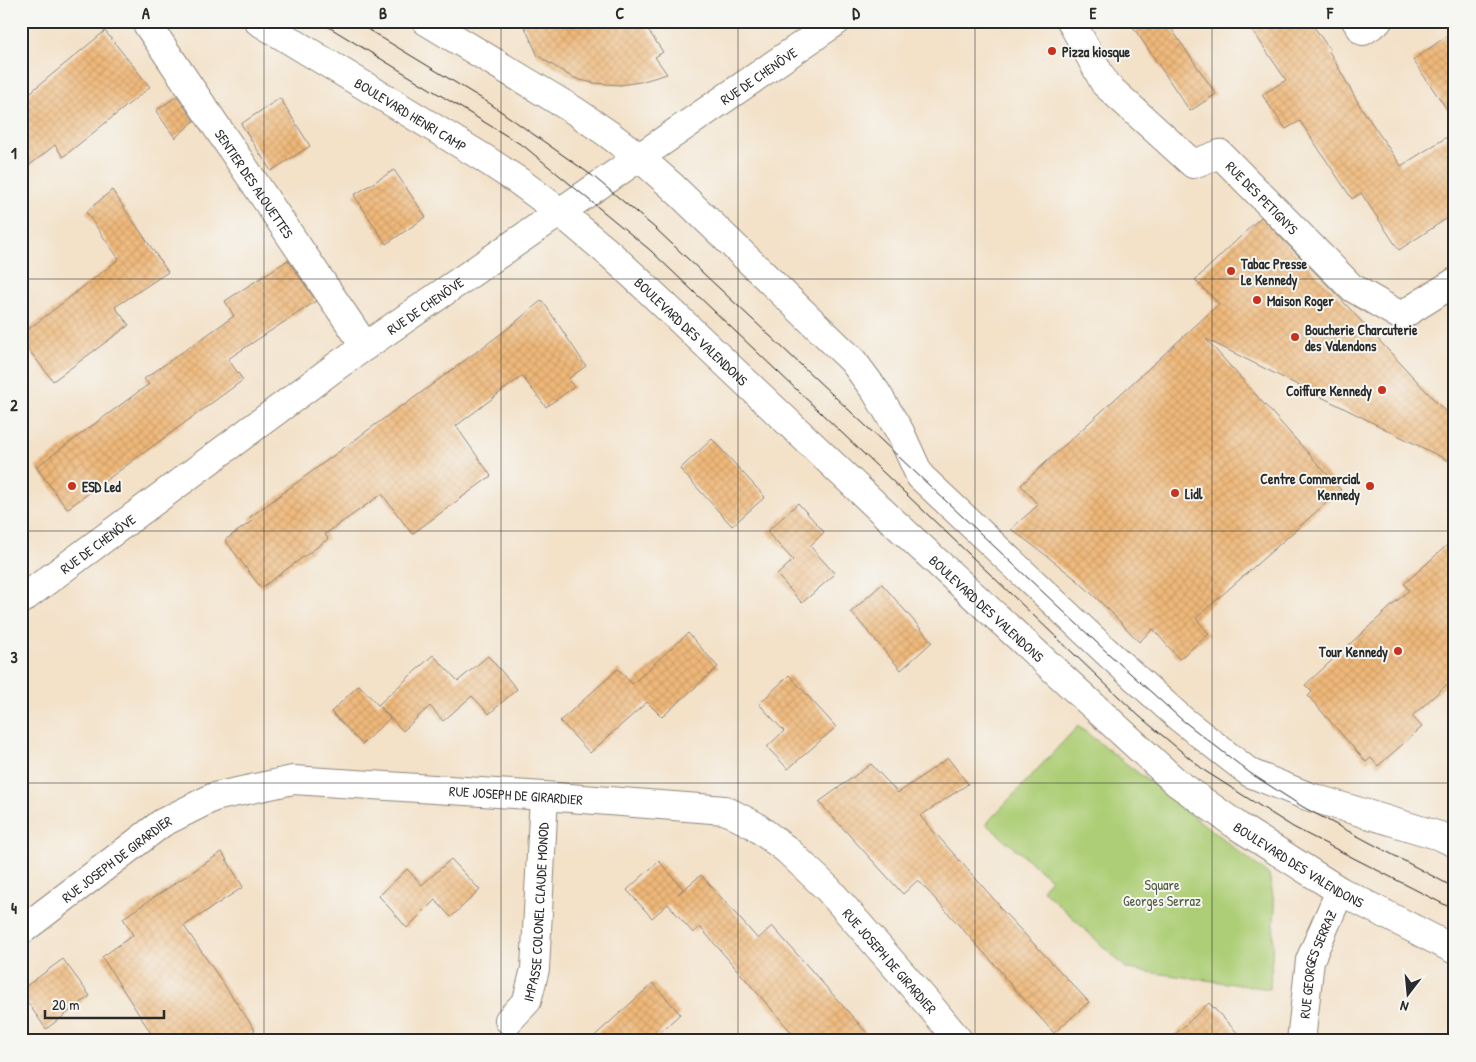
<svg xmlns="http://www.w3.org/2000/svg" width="1476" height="1062" viewBox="0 0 1476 1062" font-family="'Patrick Hand',sans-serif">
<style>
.green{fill:#adce76;stroke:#6c7c50}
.building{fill:url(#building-cross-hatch)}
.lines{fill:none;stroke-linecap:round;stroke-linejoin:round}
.minor-casing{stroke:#8f867a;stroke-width:30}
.tertiary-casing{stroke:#8f867a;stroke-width:30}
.minor{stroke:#fff;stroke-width:28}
.tertiary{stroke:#fff;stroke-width:28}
.tram{stroke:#2b2b2b;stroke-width:1}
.grid{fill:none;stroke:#2b2b2b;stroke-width:1;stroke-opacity:0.55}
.poi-dot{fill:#c8321e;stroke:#f6f6f2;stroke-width:2}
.labels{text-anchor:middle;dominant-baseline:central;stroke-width:4;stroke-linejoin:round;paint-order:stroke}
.poi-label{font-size:14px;font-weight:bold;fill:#2b2b2b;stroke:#f6f6f2;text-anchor:start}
.street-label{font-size:14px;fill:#2b2b2b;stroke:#f6f6f2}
.park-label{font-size:14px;fill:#525c42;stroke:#f6f6f2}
.neatline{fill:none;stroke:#2b2b2b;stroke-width:2}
.grid-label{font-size:16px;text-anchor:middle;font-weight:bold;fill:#2b2b2b}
</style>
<defs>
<pattern id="building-cross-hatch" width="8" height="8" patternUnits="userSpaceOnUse" patternTransform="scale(1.25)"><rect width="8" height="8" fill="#efb879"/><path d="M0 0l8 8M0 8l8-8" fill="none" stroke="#cd9e69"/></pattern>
</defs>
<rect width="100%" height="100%" fill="#f6f6f2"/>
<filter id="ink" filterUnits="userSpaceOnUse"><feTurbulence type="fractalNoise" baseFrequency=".02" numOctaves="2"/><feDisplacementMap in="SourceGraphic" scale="10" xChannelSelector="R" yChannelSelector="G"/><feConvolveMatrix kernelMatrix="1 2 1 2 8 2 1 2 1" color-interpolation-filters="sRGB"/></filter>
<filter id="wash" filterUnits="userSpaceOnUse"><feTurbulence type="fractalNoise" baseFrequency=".0096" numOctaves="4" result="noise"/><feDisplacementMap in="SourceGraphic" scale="20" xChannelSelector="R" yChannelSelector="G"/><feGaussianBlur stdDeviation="1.12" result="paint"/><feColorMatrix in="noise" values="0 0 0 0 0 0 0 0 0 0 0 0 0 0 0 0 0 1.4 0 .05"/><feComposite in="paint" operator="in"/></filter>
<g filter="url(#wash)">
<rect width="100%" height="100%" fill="#f3e1c8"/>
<polygon class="green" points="1078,726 1269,875 1275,907 1270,989 1127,969 1042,889 1051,879 986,824"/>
<g id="blocks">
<g class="building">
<polygon points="522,21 642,21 663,52 655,57 667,74 640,82 620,85 594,83 580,80 570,76 538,56"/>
<polygon points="1129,21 1166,21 1216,94 1190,111"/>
<polygon points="1246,21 1310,21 1330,50 1329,51 1360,106 1401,166 1455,132 1455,213 1399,250 1361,193 1352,199 1300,121 1286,129 1262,95 1286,80"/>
<polygon points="1455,30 1455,121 1413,60"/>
<polygon points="105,31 150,87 63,157 55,145 21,172 21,100"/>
<polygon points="177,96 194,121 175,138 156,111"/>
<polygon points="280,98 310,146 271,171 241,124"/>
<polygon points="394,170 426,217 386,244 354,195"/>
<polygon points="112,190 168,272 115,307 129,325 53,381 21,340 21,335 119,259 86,212"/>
<polygon points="1261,217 1336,294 1455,422 1455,464 1206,339 1341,490 1196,618 1209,634 1179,659 1153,629 1139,642 1109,610 1077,580 1043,553 1011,529 1038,505 1021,485 1219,304 1195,280"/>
<polygon points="288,260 316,301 228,359 243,380 67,509 36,467 149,384 144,379 234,316 225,301"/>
<polygon points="542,300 586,366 568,379 574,387 546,407 522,376 456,426 491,476 412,534 382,494 325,534 328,539 261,588 225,540 252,521 249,518 402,405 403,406 506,330"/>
<polygon points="712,439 765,497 732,526 680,469"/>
<polygon points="798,503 824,532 810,546 835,574 802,603 777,575 793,560 767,532"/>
<polygon points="1455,538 1455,677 1412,716 1422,727 1378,766 1371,758 1366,762 1308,696 1312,692 1305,685 1409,590 1404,584"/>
<polygon points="882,584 932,642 901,670 851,612"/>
<polygon points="688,633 718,667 662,717 647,702 590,753 560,721 618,669 632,684"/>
<polygon points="433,655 458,681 488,656 517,689 489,714 472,696 443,721 430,706 403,731 378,705"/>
<polygon points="789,675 836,727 788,769 767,747 784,731 759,704"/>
<polygon points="359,685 390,718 362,744 331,712"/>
<polygon points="948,758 968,784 920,816 1000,906 999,907 1089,1002 1054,1033 1003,976 1004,975 918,880 903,894 819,802 871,764 898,793"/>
<polygon points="222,852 243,887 184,926 255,1030 238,1041 156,1041 102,957 133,935 123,918"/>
<polygon points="451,859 480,890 451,917 435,900 407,928 379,896 407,869 422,885"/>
<polygon points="659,861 683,889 678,894 701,875 758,939 772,926 874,1041 799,1041 700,927 693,933 668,904 652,918 627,890"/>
<polygon points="63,959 90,996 46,1029 21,993 21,990"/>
<polygon points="653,983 680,1014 651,1041 589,1041"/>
<polygon points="1209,1003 1245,1041 1168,1041"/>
</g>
</g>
</g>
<g filter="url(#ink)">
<use href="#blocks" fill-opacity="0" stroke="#8f867a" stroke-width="1"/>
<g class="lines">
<defs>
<g id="minor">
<path id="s1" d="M145,21L365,346"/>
<path id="s2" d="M1071,21L1105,84L1193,164L1220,154L1351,287L1401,316L1455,282"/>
<polyline points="1356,21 1363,31 1378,21"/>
<path id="s3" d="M21,931L162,823L214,797L293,780L544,796L725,810L754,825L787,850L828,889L930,1006L959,1041"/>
<path id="s4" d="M509,1020L527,1001L535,969L544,796"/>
<path id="s5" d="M1301,1041L1310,960L1340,891"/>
</g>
<g id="tertiary">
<path id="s6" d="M258,21L482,157L520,182L560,212L611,255L639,281L886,515L1176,782L1239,827L1340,891L1455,950"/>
<polyline points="426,21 575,111 607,133 639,157 673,187 853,361 876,392 900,432 920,476 1110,655 1181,719 1250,773 1307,796 1440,836 1455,843"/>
<path id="s7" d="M21,600L338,365L837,21"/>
</g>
</defs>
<use href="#minor" class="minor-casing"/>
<use href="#tertiary" class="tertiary-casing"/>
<use href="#minor" class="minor"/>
<use href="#tertiary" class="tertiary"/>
<g class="tram">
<polyline points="319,21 525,147 650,250 1139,716 1205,771 1293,827 1455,910"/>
<polyline points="354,21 489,103 594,177 655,228 1110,655 1181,719 1250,773 1303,807 1455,888"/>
</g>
</g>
</g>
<path class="grid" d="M264,21V1041M501,21V1041M738,21V1041M975,21V1041M1212,21V1041M21,279H1455M21,531H1455M21,783H1455"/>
<g class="poi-dot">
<circle cx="1052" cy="51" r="5"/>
<circle cx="1231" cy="271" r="5"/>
<circle cx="1257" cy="300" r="5"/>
<circle cx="1295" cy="337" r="5"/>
<circle cx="1382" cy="390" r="5"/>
<circle cx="72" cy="486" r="5"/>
<circle cx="1370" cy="486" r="5"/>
<circle cx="1175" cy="493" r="5"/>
<circle cx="1398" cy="651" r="5"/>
</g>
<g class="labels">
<g class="poi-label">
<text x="1062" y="51">Pizza kiosque</text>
<text x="1241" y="263">Tabac Presse<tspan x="1241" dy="16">Le Kennedy</tspan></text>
<text x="1267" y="300">Maison Roger</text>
<text x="1305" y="329">Boucherie Charcuterie<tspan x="1305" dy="16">des Valendons</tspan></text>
<text x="1372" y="390" text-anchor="end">Coiffure Kennedy</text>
<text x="1360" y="478" text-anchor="end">Centre Commercial<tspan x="1360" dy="16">Kennedy</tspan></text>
<text x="82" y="486">ESD Led</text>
<text x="1185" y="493">Lidl</text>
<text x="1388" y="651" text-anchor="end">Tour Kennedy</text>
</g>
<g class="street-label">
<text stroke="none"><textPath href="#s7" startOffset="905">RUE DE CHENÔVE</textPath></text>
<text stroke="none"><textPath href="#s6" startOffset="179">BOULEVARD HENRI CAMP</textPath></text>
<text stroke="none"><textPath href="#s1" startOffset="196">SENTIER DES ALOUETTES</textPath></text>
<text stroke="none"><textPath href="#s2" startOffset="280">RUE DES PETIGNYS</textPath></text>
<text stroke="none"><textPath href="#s7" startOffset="500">RUE DE CHENÔVE</textPath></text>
<text stroke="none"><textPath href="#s6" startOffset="535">BOULEVARD DES VALENDONS</textPath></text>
<text stroke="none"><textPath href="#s7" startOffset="95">RUE DE CHENÔVE</textPath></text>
<text stroke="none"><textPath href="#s6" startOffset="940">BOULEVARD DES VALENDONS</textPath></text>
<text stroke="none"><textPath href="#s3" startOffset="540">RUE JOSEPH DE GIRARDIER</textPath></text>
<text stroke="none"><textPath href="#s3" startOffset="120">RUE JOSEPH DE GIRARDIER</textPath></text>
<text stroke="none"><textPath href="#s6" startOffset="1345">BOULEVARD DES VALENDONS</textPath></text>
<text stroke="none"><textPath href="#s4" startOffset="116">IMPASSE COLONEL CLAUDE MONOD</textPath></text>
<text stroke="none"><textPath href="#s3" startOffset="975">RUE JOSEPH DE GIRARDIER</textPath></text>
<text stroke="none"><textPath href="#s5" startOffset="79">RUE GEORGES SERRAZ</textPath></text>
</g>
<g class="park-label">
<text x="1162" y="884">Square<tspan x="1162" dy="16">Georges Serraz</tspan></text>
</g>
</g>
<rect width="1476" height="1062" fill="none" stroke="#f6f6f2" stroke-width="55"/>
<g transform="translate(1408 994) rotate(196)" stroke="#f6f6f2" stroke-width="4" paint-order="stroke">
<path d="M0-4L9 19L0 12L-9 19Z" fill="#2b2b2b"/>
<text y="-8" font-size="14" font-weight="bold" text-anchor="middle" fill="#2b2b2b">N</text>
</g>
<path d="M45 1010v8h119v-8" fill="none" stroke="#2b2b2b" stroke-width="2.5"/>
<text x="52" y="1010" font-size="15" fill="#2b2b2b" stroke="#f6f6f2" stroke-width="4" paint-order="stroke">20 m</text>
<rect x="28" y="28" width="1420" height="1006" class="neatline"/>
<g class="grid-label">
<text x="146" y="19">A</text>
<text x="383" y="19">B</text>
<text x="620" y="19">C</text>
<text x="856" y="19">D</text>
<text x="1093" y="19">E</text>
<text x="1330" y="19">F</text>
<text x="14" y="159">1</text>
<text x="14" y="411">2</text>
<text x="14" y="663">3</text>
<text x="14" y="914">4</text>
</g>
</svg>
